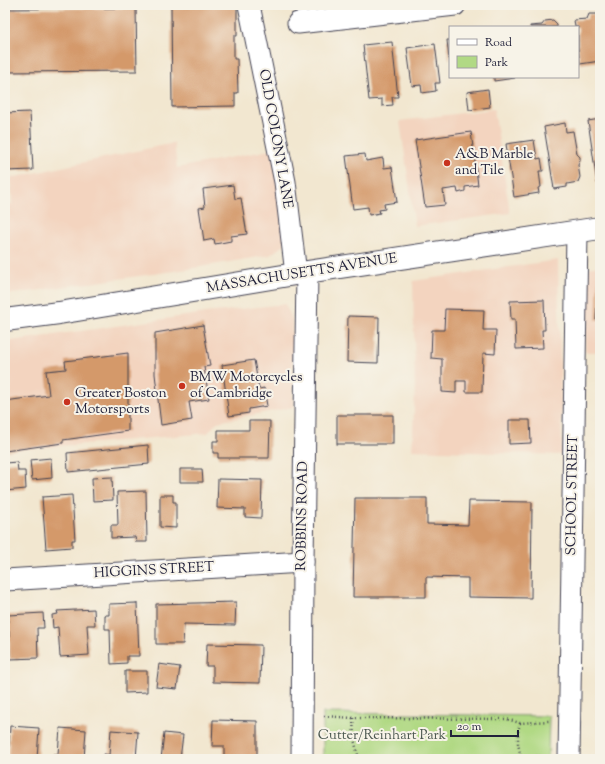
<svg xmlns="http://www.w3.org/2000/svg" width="605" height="764" viewBox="0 0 605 764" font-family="'Sorts Mill Goudy',serif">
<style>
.built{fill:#f3d4bf}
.green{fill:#b1d984;stroke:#6a7e60}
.building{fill:#d4996a}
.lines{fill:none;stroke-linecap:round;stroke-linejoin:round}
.minor-casing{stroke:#414051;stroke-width:23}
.primary-casing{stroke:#414051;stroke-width:24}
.path{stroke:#414051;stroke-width:2.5;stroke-dasharray:1 3;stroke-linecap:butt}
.minor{stroke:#fff;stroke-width:21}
.primary{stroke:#fff;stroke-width:22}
.poi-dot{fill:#c8321e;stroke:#f7f3e8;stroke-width:1.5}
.labels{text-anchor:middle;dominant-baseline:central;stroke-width:4;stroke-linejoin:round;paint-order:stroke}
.street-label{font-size:14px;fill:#22223b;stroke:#f7f3e8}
.poi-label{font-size:14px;fill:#22223b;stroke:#f7f3e8;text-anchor:start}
.park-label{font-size:14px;fill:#4d5951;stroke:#f7f3e8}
</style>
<rect width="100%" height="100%" fill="#f7f3e8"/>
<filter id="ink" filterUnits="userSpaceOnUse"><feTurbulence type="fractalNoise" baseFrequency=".025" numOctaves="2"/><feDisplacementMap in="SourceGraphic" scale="8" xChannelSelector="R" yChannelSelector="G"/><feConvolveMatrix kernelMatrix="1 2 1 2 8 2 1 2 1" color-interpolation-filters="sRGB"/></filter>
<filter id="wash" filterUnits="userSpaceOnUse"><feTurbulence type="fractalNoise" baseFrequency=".012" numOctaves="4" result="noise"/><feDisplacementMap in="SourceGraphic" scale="16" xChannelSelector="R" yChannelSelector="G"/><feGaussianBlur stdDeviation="0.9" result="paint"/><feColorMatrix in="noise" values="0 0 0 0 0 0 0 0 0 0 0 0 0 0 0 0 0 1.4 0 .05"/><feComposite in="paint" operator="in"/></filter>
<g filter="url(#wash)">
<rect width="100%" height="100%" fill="#f2e7d0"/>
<g class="built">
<polygon points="494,109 510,213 415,226 400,121"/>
<polygon points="174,143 177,168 275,149 285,244 270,255 188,269 5,295 5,204 12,204 11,178"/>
<polygon points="558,260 562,455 412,450 415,389 413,281"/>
<polygon points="600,266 600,352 585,352 589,268"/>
<polygon points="285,304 292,319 293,407 217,422 208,433 5,451 5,342 206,313"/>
</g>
<polygon class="green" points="323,713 549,716 548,759 323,759"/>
<g id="blocks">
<g class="building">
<polygon points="171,5 237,5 237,36 234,36 234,59 237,59 238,93 235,93 235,106 172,107"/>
<polygon points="136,8 137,71 5,72 5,9"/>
<polygon points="589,14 597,14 600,17 600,61 580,64 578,48 578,27 575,27 574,20 587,19"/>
<polygon points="553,20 557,24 557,27 530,27 530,26 542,25 545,21"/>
<polygon points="447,40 450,40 450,59 449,59"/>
<polygon points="392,42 398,97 392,97 393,105 382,106 382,99 369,100 363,45"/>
<polygon points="435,44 440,83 435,83 436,91 422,93 421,85 412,86 407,48"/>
<polygon points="494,77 514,77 515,78 494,81"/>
<polygon points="488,89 490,107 469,110 467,92"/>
<polygon points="30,112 33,170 6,171 5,113"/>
<polygon points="600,119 600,182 597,183 588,121"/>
<polygon points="565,123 566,132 573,131 577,154 580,157 580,161 578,165 580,177 578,182 567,184 567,187 554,189 544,127"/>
<polygon points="471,132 478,185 465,187 465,191 458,193 457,188 443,190 445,205 425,207 415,140"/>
<polygon points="534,140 537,159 541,158 543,171 539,171 541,187 538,188 539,193 514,197 506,144"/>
<polygon points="365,154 366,161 383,158 384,168 392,167 397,202 384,204 385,209 379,210 380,213 369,215 368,207 353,209 346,156"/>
<polygon points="233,185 235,199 241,198 247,234 231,236 231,241 215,244 214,239 204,241 199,208 205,207 203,189"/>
<polygon points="600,279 600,319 596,320 598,282"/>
<polygon points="544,300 545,330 542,330 543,348 516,349 515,319 511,319 510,301"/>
<polygon points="445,309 484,310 483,330 496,330 495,354 483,353 482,392 466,392 466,381 456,381 456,393 442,392 442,359 431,358 432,330 444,330"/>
<polygon points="348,316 379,317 378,363 347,362"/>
<polygon points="203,325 210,366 204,367 209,399 189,402 192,420 161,425 155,374 155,333"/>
<polygon points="128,353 128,431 63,440 63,443 5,451 5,427 8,427 5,401 49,395 46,371 66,369 65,361"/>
<polygon points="254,360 259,389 264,388 267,406 249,409 249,413 229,416 222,365"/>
<rect x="337" y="415" width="56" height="29"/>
<polygon points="509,420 530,420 531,443 509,444"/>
<polygon points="249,421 270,421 269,458 218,458 218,453 213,453 213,441 218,441 218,430 249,430"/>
<polygon points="148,445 149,464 68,472 67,453"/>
<polygon points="51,458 52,478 32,480 30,460"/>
<polygon points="17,462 18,471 25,471 26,489 5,491 5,463"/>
<polygon points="180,469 202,469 203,482 180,482"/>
<polygon points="112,477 113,500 93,501 92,478"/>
<polygon points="218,479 262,480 261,518 245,517 245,509 217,508"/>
<polygon points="146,491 147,542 136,542 135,537 111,538 111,525 118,525 117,492"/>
<polygon points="72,495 75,540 72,540 72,547 46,549 42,497"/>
<polygon points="160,495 173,495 173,502 176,502 176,528 160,527"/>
<polygon points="355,498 427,498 427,524 468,525 469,501 532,502 531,598 468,597 468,578 426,577 426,597 353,597"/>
<polygon points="236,602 235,625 184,624 183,644 156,644 156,604"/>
<polygon points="137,603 139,656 127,656 127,663 111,664 110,629 105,629 105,615 109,615 109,604"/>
<polygon points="94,609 95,625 87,625 89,655 60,657 58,627 53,628 52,615 58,614 57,611"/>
<polygon points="43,613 44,628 37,628 38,658 10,659 9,631 5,631 5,622 8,622 8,615"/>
<polygon points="207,644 261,645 260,683 213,682 213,666 206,666"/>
<polygon points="159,664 180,667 177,689 156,687"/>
<polygon points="125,671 147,671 147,692 125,693"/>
<polygon points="213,720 257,721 257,759 224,759 224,746 212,746"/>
<polygon points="10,726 39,728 37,759 8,759"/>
<polygon points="60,728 86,730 84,759 52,759 53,754 58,754"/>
<polygon points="111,730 138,732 136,759 104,759 104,754 109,755"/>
<polygon points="164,733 183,735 180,759 161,759"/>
</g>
</g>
</g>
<g filter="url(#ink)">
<use href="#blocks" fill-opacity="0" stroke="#414051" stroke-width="1"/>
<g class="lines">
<defs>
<g id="minor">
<polyline points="249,5 285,182 296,274"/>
<polyline points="298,23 455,5"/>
<polyline points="5,580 303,562"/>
<polyline points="302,759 303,562 307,272"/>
<polyline points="569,759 577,232"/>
</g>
<polyline id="primary" points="5,320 59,313 307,272 600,228"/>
</defs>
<use href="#minor" class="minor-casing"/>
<use href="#primary" class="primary-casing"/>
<g class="path">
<polyline points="324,716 353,718 506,719 520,723 549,721"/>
<polyline points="353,718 354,739 359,759"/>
<polyline points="520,723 518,732 518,743 521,759"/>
</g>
<use href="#minor" class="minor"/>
<use href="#primary" class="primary"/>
</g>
</g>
<g class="poi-dot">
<circle cx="447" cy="163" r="4"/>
<circle cx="182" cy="386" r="4"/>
<circle cx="67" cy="402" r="4"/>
</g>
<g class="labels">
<g class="street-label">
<text transform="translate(275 139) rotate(80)">OLD COLONY LANE</text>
<text transform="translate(302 274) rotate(-9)">MASSACHUSETTS AVENUE</text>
<text transform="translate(573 495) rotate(-89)">SCHOOL STREET</text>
<text transform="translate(303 516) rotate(-89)">ROBBINS ROAD</text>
<text transform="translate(154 571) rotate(-3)">HIGGINS STREET</text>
</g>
<g class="poi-label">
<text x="455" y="155">A&amp;B Marble<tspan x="455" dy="16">and Tile</tspan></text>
<text x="190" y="378">BMW Motorcycles<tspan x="190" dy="16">of Cambridge</tspan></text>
<text x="75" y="394">Greater Boston<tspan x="75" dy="16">Motorsports</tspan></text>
</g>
<g class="park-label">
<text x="382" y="736">Cutter/Reinhart Park</text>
</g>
</g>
<rect width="605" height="764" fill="none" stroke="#f7f3e8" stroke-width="20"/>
<rect x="449" y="26" width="130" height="52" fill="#f7f3e8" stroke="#a29fa3"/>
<rect x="457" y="39" width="20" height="6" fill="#ffffff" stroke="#a29fa3"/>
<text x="485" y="46" font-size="12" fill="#22223b">Road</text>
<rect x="457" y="56" width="20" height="12" fill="#b1d984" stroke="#a29fa3"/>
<text x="485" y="66" font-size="12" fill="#22223b">Park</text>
<path d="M451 730v6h67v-6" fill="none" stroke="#22223b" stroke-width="2"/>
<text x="457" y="730" font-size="12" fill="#22223b" stroke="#f7f3e8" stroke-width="3" paint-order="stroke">20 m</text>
</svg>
